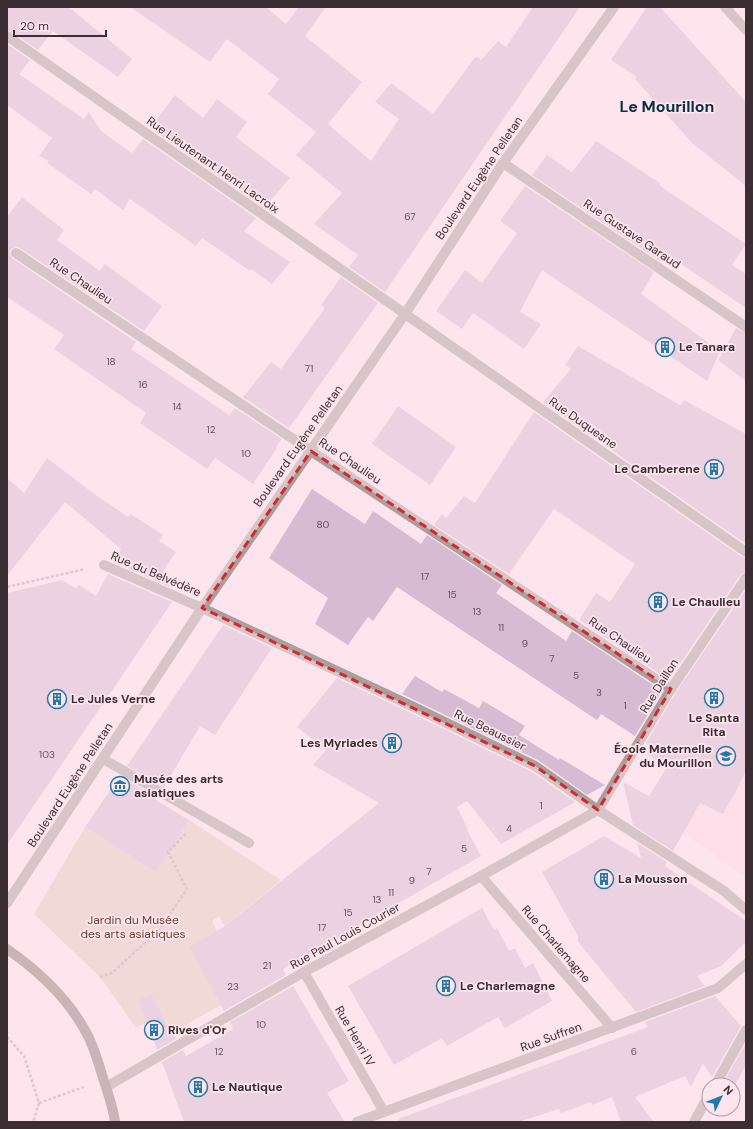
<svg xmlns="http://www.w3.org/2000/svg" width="753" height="1129" viewBox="0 0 753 1129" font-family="'DM Sans',sans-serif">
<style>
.built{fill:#fed6e4}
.green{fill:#e3c9bf}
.building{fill:#d7bbd2}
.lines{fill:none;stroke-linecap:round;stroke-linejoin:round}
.path{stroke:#b8a4aa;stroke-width:2.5;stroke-dasharray:3 2;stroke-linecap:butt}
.service{stroke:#ac9e9e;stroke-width:10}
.minor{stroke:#ac9e9e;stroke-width:10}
.tertiary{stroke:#ac9e9e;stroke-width:10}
.secondary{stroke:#8c7878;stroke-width:10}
.marked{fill:none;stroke:#d62828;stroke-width:3;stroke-dasharray:8 5;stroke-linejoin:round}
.labels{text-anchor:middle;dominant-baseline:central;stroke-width:3.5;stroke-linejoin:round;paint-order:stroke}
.number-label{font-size:10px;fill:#61515a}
.street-label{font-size:12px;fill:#3a2e32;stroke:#fee5ed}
.poi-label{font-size:12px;font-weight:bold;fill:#3a2e32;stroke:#fee5ed;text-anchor:start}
.park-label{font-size:12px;fill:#6e3f2b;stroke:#fee5ed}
.district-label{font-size:16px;font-weight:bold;fill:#042f46;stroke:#fee5ed}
</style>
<rect width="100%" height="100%" fill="#fee5ed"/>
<polygon class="built" points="746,689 746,877 668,823"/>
<polygon class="green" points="189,820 281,880 225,926 219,916 212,921 217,931 189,947 221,1005 173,1032 162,1014 136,1028 100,977 34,914 85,827 155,871"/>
<g class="building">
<polygon points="7,7 71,7 70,8 132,59 118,77 53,31 38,50 11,31 7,30"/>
<polygon points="130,7 266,7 286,24 299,7 326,7 305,36 362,82 328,124 371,161 399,119 375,102 391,83 433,114 476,56 481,60 498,41 506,47 533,7 580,7 385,292 349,267 358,255 314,224 342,193 296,155 316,132 268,94 279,79 227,39 210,62"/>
<polygon points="647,7 660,7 746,102 746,186 692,143 635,79 637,77 611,60"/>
<polygon points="7,44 30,60 19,74 84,119 89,112 101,131 132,153 143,139 256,218 244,231 290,262 272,284 251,269 250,271 202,238 196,246 130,199 123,210 95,189 91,194 47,163 49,161 39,156 52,138 7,105"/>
<polygon points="175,95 203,118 217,99 247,122 236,137 290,178 264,208 150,128"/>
<polygon points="596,141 660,183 659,185 746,244 732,265 746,274 746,308 665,253 660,261 532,175 547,155 572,172"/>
<polygon points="525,186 654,272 641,294 720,351 707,381 542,270 520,312 541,324 524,349 473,313 462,329 436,311 465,270 482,283 517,233 500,221"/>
<polygon points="22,197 64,230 57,240 100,271 105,264 162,306 144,331 20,248 16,247 11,249 10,253 12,258 136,342 131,349 171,376 229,415 235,408 282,439 276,447 277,448 253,484 215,458 207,469 140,423 146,413 54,349 64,335 7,297 7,217"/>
<polygon points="341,277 378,303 289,428 243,397 271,362 281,369 325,308 321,305"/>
<polygon points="736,328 746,333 746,381 718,360"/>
<polygon points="578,346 680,405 684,400 746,434 746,544 543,402 571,369 565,365"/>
<polygon points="398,406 456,447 430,485 372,444"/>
<polygon points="534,412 742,557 746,558 746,572 741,574 669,680 579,620 596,593 610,602 635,564 554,509 509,574 434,525 442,514 446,518 464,496 475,503"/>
<polygon points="47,458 93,493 128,517 131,514 163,535 159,541 176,552 163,571 173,578 169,587 114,562 121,549 65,502 7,576 7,478 24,493"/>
<polygon points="312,489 365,524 373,511 421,544 427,535 502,585 496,593 566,641 572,631 662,691 635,736 601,714 597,720 397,587 373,621 368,617 348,645 315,624 328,598 269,558"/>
<polygon points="108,574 172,602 7,845 7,593 62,580 76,588 79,585 96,596"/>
<polygon points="746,590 746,772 723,814 700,803 673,851 633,825 623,782 649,796 667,767 647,754 651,747 646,743 676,692"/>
<polygon points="223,625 272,648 215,735 200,726 164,787 127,766"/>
<polygon points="415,676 442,692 444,689 479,708 483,701 525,726 519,735 559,760 560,758 605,785 587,795 538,760 402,694"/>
<polygon points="337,678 413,714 532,772 575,802 501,844 467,801 457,807 468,830 467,830 481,856 283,969 286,975 224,1011 189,947 225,926 379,803 313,765 326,750 297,727"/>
<polygon points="120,776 157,798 156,800 189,820 156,872 85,827"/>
<polygon points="604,836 641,858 637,843 667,862 665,866 746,921 746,942 721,966 697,976 705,986 636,1012 578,942 578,936 542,872"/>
<polygon points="482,908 494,930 497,928 509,951 515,948 525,968 533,963 552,1001 505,1028 498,1017 447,1046 442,1038 394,1065 348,986"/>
<polygon points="293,986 349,1081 327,1093 345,1122 184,1122 162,1062 183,1050 186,1056 233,1029 230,1022"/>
<polygon points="151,995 176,1039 157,1050 139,1000"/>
<polygon points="715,996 741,1026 712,1077 703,1063 691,1087 685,1076 635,1097 654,1122 621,1122 612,1097 592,1105 591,1102 561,1113 559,1109 518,1122 399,1122 398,1119 648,1027 645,1022"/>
<polygon points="746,1043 746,1065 735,1085 722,1085"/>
</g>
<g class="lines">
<g class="path">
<polyline points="7,587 85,569"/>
<polyline points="100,977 112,973 159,930 187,889 168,852 187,832"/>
<polyline points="7,1037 24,1056 39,1103 33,1122"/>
<polyline points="39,1103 84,1087"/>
</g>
<polyline class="service" points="103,759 249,843"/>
<g class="minor">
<polyline points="7,36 746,552"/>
<polyline points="503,163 746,327"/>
<polyline points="16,253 311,451 671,689"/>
<polyline points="104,565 202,608 416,708 535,766 598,810 724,891 746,910"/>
<polyline points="481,876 612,1028"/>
<polyline points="304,972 384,1112"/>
<polyline points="715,1085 746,1030"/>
<polyline points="106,1087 304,972 481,876 598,810 671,689 746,578"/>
<polyline points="357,1122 718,988 746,964"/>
<polyline points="694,1122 709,1095"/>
</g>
<g class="tertiary">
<polyline points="725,7 746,30"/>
<polyline points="7,903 202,608 405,314 503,163 614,7"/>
</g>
<path class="secondary" d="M7,949C40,972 71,1001 89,1038C95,1051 99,1064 103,1078C108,1093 113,1107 115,1122"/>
</g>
<path d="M0 0H753V1129H0ZM311,451L671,689L598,810L535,766L202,608Z" fill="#fee5ed" fill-opacity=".55" fill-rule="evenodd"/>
<path class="marked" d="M311,451L671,689L598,810L535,766L202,608Z"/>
<defs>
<symbol id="building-ring" viewBox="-11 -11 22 22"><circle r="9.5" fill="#fee5ed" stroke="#2079a7" stroke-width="1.5"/><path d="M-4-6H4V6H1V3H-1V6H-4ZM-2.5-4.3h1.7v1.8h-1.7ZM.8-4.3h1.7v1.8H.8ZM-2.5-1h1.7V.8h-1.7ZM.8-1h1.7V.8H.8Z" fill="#2079a7"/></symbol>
<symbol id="school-ring" viewBox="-11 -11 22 22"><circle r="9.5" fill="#fee5ed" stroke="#2079a7" stroke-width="1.5"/><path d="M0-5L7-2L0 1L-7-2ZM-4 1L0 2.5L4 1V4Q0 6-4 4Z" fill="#2079a7"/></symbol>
<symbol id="museum-ring" viewBox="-11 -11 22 22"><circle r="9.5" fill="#fee5ed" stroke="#2079a7" stroke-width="1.5"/><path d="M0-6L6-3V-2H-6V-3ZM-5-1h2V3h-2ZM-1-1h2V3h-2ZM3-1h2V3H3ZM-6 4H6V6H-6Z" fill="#2079a7"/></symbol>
</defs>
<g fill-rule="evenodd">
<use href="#building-ring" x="654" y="336" width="22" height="22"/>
<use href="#building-ring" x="703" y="458" width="22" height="22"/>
<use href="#building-ring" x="647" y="591" width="22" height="22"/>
<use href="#building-ring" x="703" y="687" width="22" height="22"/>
<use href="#building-ring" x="46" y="688" width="22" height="22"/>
<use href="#building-ring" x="381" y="732" width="22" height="22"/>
<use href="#school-ring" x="715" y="745" width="22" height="22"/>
<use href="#museum-ring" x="109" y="775" width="22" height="22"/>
<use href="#building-ring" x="593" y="868" width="22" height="22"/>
<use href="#building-ring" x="435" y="975" width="22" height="22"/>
<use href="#building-ring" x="143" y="1019" width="22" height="22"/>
<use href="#building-ring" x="187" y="1076" width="22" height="22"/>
</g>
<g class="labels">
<g class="number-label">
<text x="410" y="216">67</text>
<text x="111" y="361">18</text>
<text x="309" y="368">71</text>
<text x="143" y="384">16</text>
<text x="177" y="406">14</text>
<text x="211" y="429">12</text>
<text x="246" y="453">10</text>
<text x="323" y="524">80</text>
<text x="425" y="576">17</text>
<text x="452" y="594">15</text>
<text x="477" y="611">13</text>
<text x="501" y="627">11</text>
<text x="525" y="643">9</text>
<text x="552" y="658">7</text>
<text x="576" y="675">5</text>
<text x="599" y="692">3</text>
<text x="625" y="705">1</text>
<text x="47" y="754">103</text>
<text x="541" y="805">1</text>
<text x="509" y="828">4</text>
<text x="464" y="848">5</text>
<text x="429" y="871">7</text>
<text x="412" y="880">9</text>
<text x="391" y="892">11</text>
<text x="377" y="899">13</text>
<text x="348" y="912">15</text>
<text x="322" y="927">17</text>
<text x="267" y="965">21</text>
<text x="233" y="986">23</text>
<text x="261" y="1024">10</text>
<text x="219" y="1051">12</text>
<text x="634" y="1051">6</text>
</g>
<g class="street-label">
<text transform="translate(213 165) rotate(35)">Rue Lieutenant Henri Lacroix</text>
<text transform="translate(479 178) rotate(-56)">Boulevard Eugène Pelletan</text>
<text transform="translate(632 234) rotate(34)">Rue Gustave Garaud</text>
<text transform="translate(81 281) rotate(34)">Rue Chaulieu</text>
<text transform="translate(583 423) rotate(35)">Rue Duquesne</text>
<text transform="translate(298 446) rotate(-55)">Boulevard Eugène Pelletan</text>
<text transform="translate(350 461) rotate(34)">Rue Chaulieu</text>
<text transform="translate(156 574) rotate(23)">Rue du Belvédère</text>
<text transform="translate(620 640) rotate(34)">Rue Chaulieu</text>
<text transform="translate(659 686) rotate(-58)">Rue Daillon</text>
<text transform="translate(490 730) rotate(26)">Rue Beaussier</text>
<text transform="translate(70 785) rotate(-57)">Boulevard Eugène Pelletan</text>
<text transform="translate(345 936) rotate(-29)">Rue Paul Louis Courier</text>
<text transform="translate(556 944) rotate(49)">Rue Charlemagne</text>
<text transform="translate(355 1036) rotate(60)">Rue Henri IV</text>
<text transform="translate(551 1037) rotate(-20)">Rue Suffren</text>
</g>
<g class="poi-label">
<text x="679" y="347">Le Tanara</text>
<text x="700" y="469" text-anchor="end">Le Camberene</text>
<text x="672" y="602">Le Chaulieu</text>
<text x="71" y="699">Le Jules Verne</text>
<text x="714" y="718" text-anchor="middle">Le Santa<tspan x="714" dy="14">Rita</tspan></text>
<text x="378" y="743" text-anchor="end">Les Myriades</text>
<text x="712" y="749" text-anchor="end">École Maternelle<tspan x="712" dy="14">du Mourillon</tspan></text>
<text x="134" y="779">Musée des arts<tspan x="134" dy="14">asiatiques</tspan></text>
<text x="618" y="879">La Mousson</text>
<text x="460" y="986">Le Charlemagne</text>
<text x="168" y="1030">Rives d'Or</text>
<text x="212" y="1087">Le Nautique</text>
</g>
<g class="park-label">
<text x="133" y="920">Jardin du Musée<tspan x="133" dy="14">des arts asiatiques</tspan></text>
</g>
<g class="district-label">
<text x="667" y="106">Le Mourillon</text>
</g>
</g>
<rect width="753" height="1129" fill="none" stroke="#3a2e32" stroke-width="16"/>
<g transform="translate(721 1097) rotate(47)"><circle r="19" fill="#fee5ed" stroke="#b09ca2"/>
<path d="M0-3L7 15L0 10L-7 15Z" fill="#2079a7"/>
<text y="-6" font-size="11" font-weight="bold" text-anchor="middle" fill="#3a2e32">N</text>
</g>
<path d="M14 30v6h92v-6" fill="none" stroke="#3a2e32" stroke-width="2"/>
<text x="20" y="30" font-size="12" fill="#3a2e32" stroke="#fee5ed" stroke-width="3" paint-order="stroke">20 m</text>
</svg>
